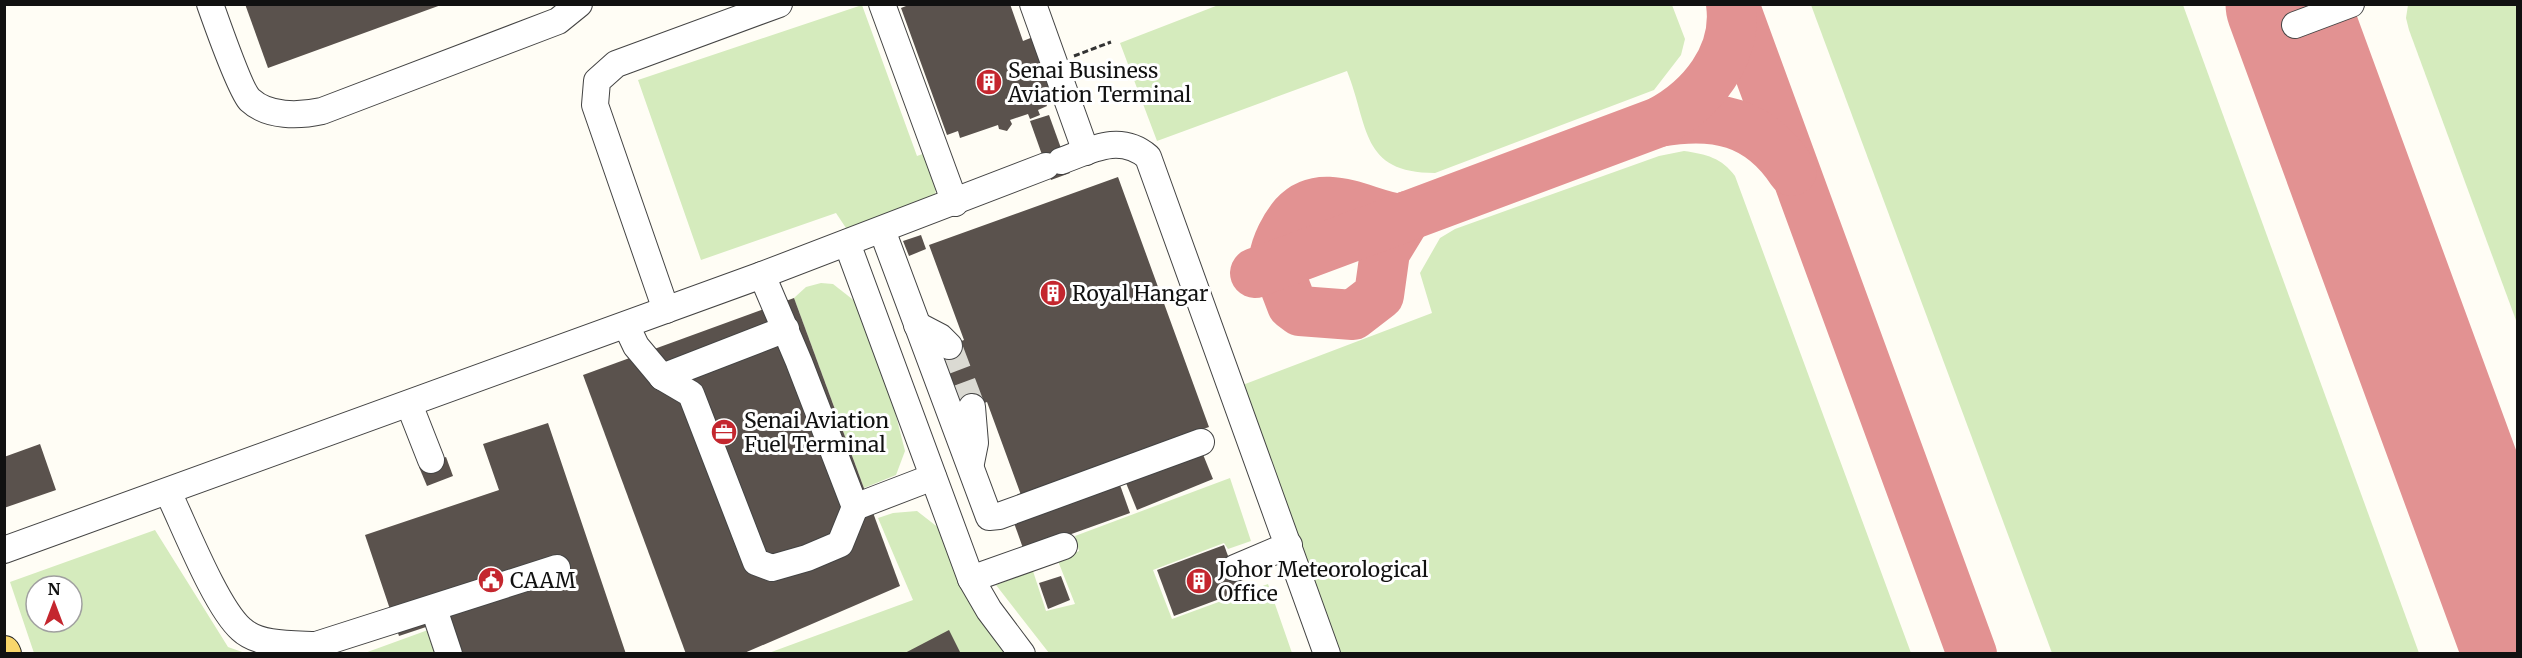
<svg xmlns="http://www.w3.org/2000/svg" width="2522" height="658" viewBox="0 0 2522 658" font-family="Merriweather,serif">
<style>
.green{fill:#d5ebbd;fill-rule:evenodd}
.lines{fill:none;stroke-linecap:round;stroke-linejoin:round}
.taxiway{stroke:#e29292;stroke-width:50}
.runway{stroke:#e29292;stroke-width:123}
.building{fill:#5a524d}
.minor-tunnel{stroke:#dbdad3;stroke-width:26;stroke-dasharray:26 13;stroke-linecap:butt}
.minor-casing{stroke:#444;stroke-width:28}
.major-casing{stroke:#222;stroke-width:34}
.path{stroke:#333;stroke-width:3;stroke-dasharray:6 3;stroke-linecap:butt}
.minor{stroke:#fff;stroke-width:26}
.major{stroke:#f9d66b;stroke-width:32}
.labels{text-anchor:middle;dominant-baseline:central;stroke-width:6;stroke-linejoin:round;paint-order:stroke}
.poi-label{font-size:21px;fill:#111;stroke:#fff;text-anchor:start}
</style>
<rect width="100%" height="100%" fill="#fffdf5"/>
<g class="green">
<path d="M1221,4L1672,5L1685,39L1681,55L1654,90L1435,173C1360,173 1369,126 1347,71L1157,141L1120,43Z"/>
<polygon points="862,5 917,156 931,151 938,168 935,197 848,231 836,213 701,260 638,80"/>
<polygon points="1811,5 2183,5 2419,653 2052,653"/>
<polygon points="2408,5 2517,5 2517,323 2409,30 2406,18"/>
<path d="M1684,151C1706,154 1722,158 1735,176L1911,653H1339L1240,386L1432,313L1420,273L1440,238L1455,229L1659,156Z"/>
<polygon points="821,283 833,284 861,306 878,345 905,451 896,475 864,488 794,298 806,287"/>
<polygon points="1230,478 1251,541 1228,549 1224,543 1153,570 1172,619 1268,584 1292,653 1049,653 996,585 1033,571 1046,611 1075,604 1058,561 1079,551 1075,536"/>
<polygon points="917,511 944,532 1006,654 766,654 913,600 878,518 893,513"/>
<path d="M155,530L228,647L245,653H34L10,582ZM36,586H72V622H36Z"/>
<polygon points="428,630 436,654 362,654"/>
</g>
<g class="lines">
<g class="taxiway">
<polyline points="1734,4 1972,654"/>
<path d="M1659,122C1715,112 1759,121 1792,171"/>
<path d="M1400,219C1366,215 1323,184 1294,216C1285,227 1276,244 1274,258L1292,305L1300,311L1353,315L1379,295L1385,252L1407,216"/>
<path d="M1255,273L1659,122C1701,100 1738,56 1731,4"/>
</g>
<polyline class="runway" points="2287,4 2518,634"/>
</g>
<g class="building">
<polygon points="245,4 441,4 441,5 268,68"/>
<polygon points="911,4 1010,4 1023,41 1033,37 1056,97 1045,101 1047,106 1038,110 1040,115 1030,119 1028,114 1010,120 1012,124 1007,131 999,129 998,125 960,138 958,131 947,135 901,8"/>
<polygon points="1049,115 1070,173 1051,180 1030,121"/>
<polygon points="1118,177 1209,427 1021,495 987,402 963,411 940,349 964,340 929,245"/>
<polygon points="921,235 926,249 909,256 903,241"/>
<polygon points="794,298 900,586 742,654 686,654 583,375"/>
<polygon points="548,423 626,654 438,654 429,626 399,636 365,535 499,490 483,444"/>
<polygon points="40,444 56,490 4,508 4,457"/>
<polygon points="1202,452 1213,479 1137,510 1126,483"/>
<polygon points="446,457 453,476 427,486 419,467"/>
<polygon points="1120,485 1130,513 1024,551 1014,523"/>
<polygon points="1224,545 1241,591 1174,616 1157,570"/>
<polygon points="1061,576 1070,600 1048,609 1039,583"/>
<polygon points="949,630 961,654 903,654"/>
</g>
<g class="lines">
<polyline class="minor-tunnel" points="949,346 972,407"/>
<defs>
<g id="minor">
<path d="M210,4C216,21 241,92 250,100C268,117 299,116 322,111L558,21L579,4"/>
<polyline points="882,4 955,203"/>
<polyline points="1033,4 1086,152"/>
<polyline points="2295,25 2351,4"/>
<path d="M1061,161C1091,150 1120,133 1148,157L1327,654"/>
<polyline points="882,230 989,517 999,516 1201,442"/>
<polyline points="847,243 971,579 989,610 1022,654"/>
<polyline points="666,310 595,105 597,81 616,64 779,4"/>
<polyline points="626,325 636,346 662,377 691,394 756,562 772,568 807,558 840,544 855,507 799,362 762,275"/>
<polyline points="917,325 940,337 949,346"/>
<polyline points="662,377 786,329"/>
<polyline points="409,404 431,460"/>
<polyline points="971,463 975,443 972,407"/>
<path d="M168,492C184,525 216,607 241,629C259,646 293,644 316,645L557,568"/>
<polyline points="855,507 933,477"/>
<polyline points="4,550 762,275 1046,166"/>
<polyline points="1235,568 1289,545"/>
<polyline points="971,579 1064,546"/>
<polyline points="434,609 449,654"/>
</g>
<polyline id="major" points="4,652 5,654"/>
</defs>
<use href="#minor" class="minor-casing"/>
<use href="#major" class="major-casing"/>
<polyline class="path" points="1074,56 1111,42"/>
<use href="#minor" class="minor"/>
<use href="#major" class="major"/>
</g>
<defs>
<symbol id="building-disc" viewBox="-11 -11 22 22"><circle r="9.5" fill="#c4262e" stroke="#fff"/><path d="M-4-6H4V6H1V3H-1V6H-4ZM-2.5-4.3h1.7v1.8h-1.7ZM.8-4.3h1.7v1.8H.8ZM-2.5-1h1.7V.8h-1.7ZM.8-1h1.7V.8H.8Z" fill="#fff"/></symbol>
<symbol id="office-disc" viewBox="-11 -11 22 22"><circle r="9.5" fill="#c4262e" stroke="#fff"/><path d="M-6-3h4V-5.5h4V-3h4V5H-6ZM-1-4.5V-3h2v-1.5ZM-6 0V1H6V0Z" fill="#fff"/></symbol>
<symbol id="civic-disc" viewBox="-11 -11 22 22"><circle r="9.5" fill="#c4262e" stroke="#fff"/><path d="M-.6-6.5H3V-4.5H.6V-3L4-1V1h2V6H-6V1h2V-1L-.6-3ZM-1.2 2.5V6h2.4V2.5Z" fill="#fff"/></symbol>
</defs>
<g fill-rule="evenodd">
<use href="#building-disc" x="974" y="67" width="30" height="30"/>
<use href="#building-disc" x="1038" y="278" width="30" height="30"/>
<use href="#office-disc" x="709" y="417" width="30" height="30"/>
<use href="#civic-disc" x="476" y="565" width="30" height="30"/>
<use href="#building-disc" x="1184" y="566" width="30" height="30"/>
</g>
<g class="labels">
<g class="poi-label">
<text x="1008" y="70">Senai Business<tspan x="1008" dy="24">Aviation Terminal</tspan></text>
<text x="1072" y="293">Royal Hangar</text>
<text x="744" y="420">Senai Aviation<tspan x="744" dy="24">Fuel Terminal</tspan></text>
<text x="1218" y="569">Johor Meteorological<tspan x="1218" dy="24">Office</tspan></text>
<text x="510" y="580">CAAM</text>
</g>
</g>
<rect width="2522" height="658" fill="none" stroke="#111111" stroke-width="12"/>
<g transform="translate(54 604)"><circle r="28" fill="#ffffff" stroke="#a0a0a0" stroke-width="1.5"/>
<path d="M0-4.5L10 22L0 15L-10 22Z" fill="#c4262e"/>
<text y="-9" font-size="16" font-weight="bold" text-anchor="middle" fill="#111111">N</text>
</g>
</svg>
